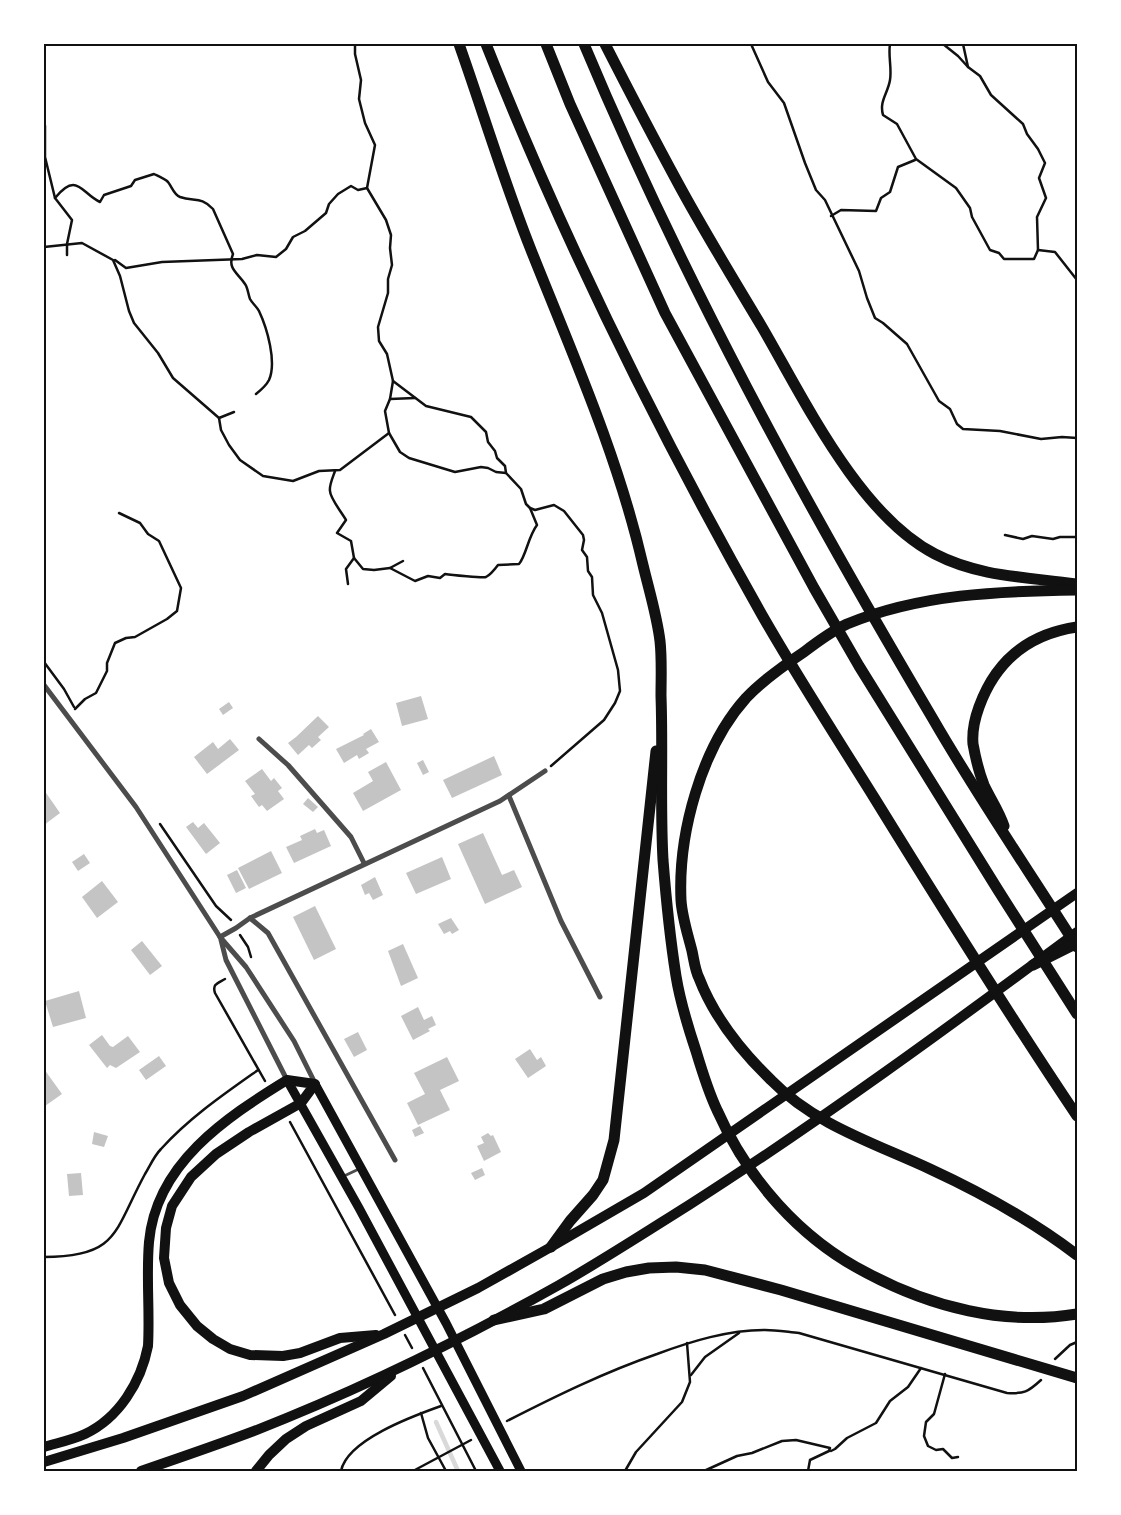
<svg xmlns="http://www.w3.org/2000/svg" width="1121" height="1515" viewBox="0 0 1121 1515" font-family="'DejaVu Sans',sans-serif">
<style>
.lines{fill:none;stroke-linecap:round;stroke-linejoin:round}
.stream{stroke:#d9d9d9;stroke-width:4.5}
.building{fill:#c4c4c4}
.path{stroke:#111;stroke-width:2.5}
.service{stroke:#4c4c4c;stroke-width:3}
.minor{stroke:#4c4c4c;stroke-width:5}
.secondary{stroke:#111;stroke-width:9}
.trunk{stroke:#111;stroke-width:10}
.motorway{stroke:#111;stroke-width:11}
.neatline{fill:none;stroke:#111;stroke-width:2}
</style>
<rect width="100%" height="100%" fill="#fff"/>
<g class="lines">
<polyline class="stream" points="436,1422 458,1471"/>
</g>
<g class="building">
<polygon points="421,696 428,719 402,726 396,703"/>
<polygon points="229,702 233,708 223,715 219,709"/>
<polygon points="318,716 329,727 318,737 321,740 312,748 309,745 298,755 288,743 296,737"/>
<polygon points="371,729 379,742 366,749 369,753 359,759 357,755 344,763 336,749 364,735 363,734"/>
<polygon points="230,739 239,750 207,774 194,757 213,742 218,749"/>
<polygon points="494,756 502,775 452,798 443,780"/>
<polygon points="423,760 429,772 423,775 417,763"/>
<polygon points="386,762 401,790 363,811 353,793 373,781 368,772"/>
<polygon points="262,769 271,781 274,778 282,788 278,791 284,799 267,811 262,805 259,807 251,796 255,794 245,781"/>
<polygon points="44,790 60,813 44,825"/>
<polygon points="308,798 318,807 313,812 303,804"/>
<polygon points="193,822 198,828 204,823 220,843 206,854 186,827"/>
<polygon points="315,829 317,833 324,830 331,846 294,863 286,847 302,840 300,836"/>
<polygon points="483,833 502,875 514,870 522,887 485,904 458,844"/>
<polygon points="271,851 282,873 249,889 238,868"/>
<polygon points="84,854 90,863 78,871 72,862"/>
<polygon points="442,857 451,879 416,894 406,873"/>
<polygon points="237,870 246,888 236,893 227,875"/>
<polygon points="375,877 383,895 373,900 369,893 365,895 361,885"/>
<polygon points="102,881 118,902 97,918 82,897"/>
<polygon points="315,906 336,949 314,960 293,917"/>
<polygon points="451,918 459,930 452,934 450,931 444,934 438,924"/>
<polygon points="142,941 162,966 150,975 131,950"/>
<polygon points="403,944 418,978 401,986 388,951"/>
<polygon points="79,991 86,1018 53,1027 45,1001"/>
<polygon points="418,1007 424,1020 432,1016 436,1025 428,1029 430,1031 413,1040 401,1016"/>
<polygon points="358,1032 367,1050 354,1057 344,1039"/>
<polygon points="102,1035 110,1046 113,1047 128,1036 140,1052 116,1068 110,1065 107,1068 89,1045"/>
<polygon points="530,1049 537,1060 541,1057 546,1066 528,1078 515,1059"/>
<polygon points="159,1056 166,1066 146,1080 139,1070"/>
<polygon points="447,1057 459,1081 440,1090 450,1110 418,1125 407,1103 425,1094 414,1073"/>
<polygon points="44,1069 62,1094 45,1106 44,1104"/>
<polygon points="420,1126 424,1133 415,1137 412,1130"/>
<polygon points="94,1132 108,1136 104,1147 92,1144"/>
<polygon points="488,1133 491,1136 493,1135 501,1152 484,1161 477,1146 484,1143 481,1137"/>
<polygon points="482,1168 485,1175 475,1180 471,1173"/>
<polygon points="81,1173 83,1195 69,1196 67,1174"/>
</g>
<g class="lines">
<g class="path">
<polyline points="751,44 768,82 784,103 805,163 816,190 825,200 859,271 867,298 875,318 883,323 907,344 939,401 950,409 957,424 963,429 1000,431 1041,439 1062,437 1077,438"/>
<path d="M890,44C888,56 892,68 890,80C888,93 879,101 883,115L897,124L916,159L956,188L970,208L972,217L990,250L999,253L1004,259H1034L1038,250L1037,217L1046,198L1039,178L1045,163L1038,149L1027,134L1023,124L991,95L980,76L968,67L958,56L943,44"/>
<polyline points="963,44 968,67"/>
<polyline points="44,121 45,126 45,157 55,198"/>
<polyline points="831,216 841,210 876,211 881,198 890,192 898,167 915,160"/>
<polyline points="44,247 82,243 113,260 120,276 129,311 134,323 158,353 173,378 219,418 221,430 229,445 240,460 263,476 293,481 319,471 340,470 389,433 385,411 390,399 393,381 387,354 379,341 378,327 388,293 388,279 392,265 390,248 391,235 386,220 367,188 375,145 365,123 359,99 361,80 355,54 355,44"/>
<polyline points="1038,250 1055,252 1077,280"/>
<path d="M67,255V244L72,220L55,198C77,171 81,193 100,202L104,195L131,186L135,180L154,174C158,176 165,179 168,182C172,187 174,195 180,197C194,202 201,196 213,209L233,254C227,269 238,273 245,284C248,288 248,294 250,299C252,303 257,307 259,311C267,328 277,362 269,380C266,386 261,390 256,394"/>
<polyline points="115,260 126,268 162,262 242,259 257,255 276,257 286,249 293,237 305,231 326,213 329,204 338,194 351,186 358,190 367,188"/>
<polyline points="393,381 426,406 471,417 486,432 488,442 495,451 497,458 505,466 506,473 521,489 526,504 530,508 535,510 554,505 564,511 583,535 584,540 582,550 587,557 588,571 592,577 593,595 602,613 618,670 620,691 615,703 604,720 551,766"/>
<polyline points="390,399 415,398"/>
<polyline points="219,418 234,412"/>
<polyline points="389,433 400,452 409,458 455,472 481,467 488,468 496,472 506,473"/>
<path d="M335,471C333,477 329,485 330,491C330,498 342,513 346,520L337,533L351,541L354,558"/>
<polyline points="1005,535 1023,539 1032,536 1053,539 1060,537 1077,537"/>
<path d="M403,561L390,568L415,581L428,576L440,578L445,574C451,575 483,578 486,577C490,575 495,569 498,565L519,564C526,556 528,537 537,525L530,508"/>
<polyline points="348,584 346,569 354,558 363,569 374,570 390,568"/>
<polyline points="44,662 64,689 74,707"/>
<polyline points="75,709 85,699 96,693 107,671 107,663 115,643 126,638 135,637 167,619 177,611 181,588 159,541 148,534 140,523 119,513"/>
<polyline points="160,824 216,906 231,920"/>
<polyline points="240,935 248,947 251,957"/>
<path d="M225,979C218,983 212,984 215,993L265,1081"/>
<polyline points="290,1122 395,1315"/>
<path d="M44,1257C119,1257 114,1231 145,1174C150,1166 154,1156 161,1149C189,1118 224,1094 258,1070"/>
<polyline points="405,1335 412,1348"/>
<polyline points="1055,1359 1070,1345 1077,1342"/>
<polyline points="423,1368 476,1471"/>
<polyline points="945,1374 934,1414 926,1422 924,1436 928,1446 936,1450 943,1449 952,1458 958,1457"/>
<polyline points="691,1375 705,1357 739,1333"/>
<polyline points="421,1413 428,1438 446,1471"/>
<path d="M507,1421C556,1396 605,1372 657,1354C692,1341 728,1330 765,1330C776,1330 788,1332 799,1333L1007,1393C1024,1394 1028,1392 1041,1380"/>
<polyline points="831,1451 835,1449 847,1438 876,1423 890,1401 908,1387 921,1368"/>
<path d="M341,1471C347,1440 413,1416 441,1406"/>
<polyline points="413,1471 471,1440"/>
<polyline points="625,1471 636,1452 682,1402 690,1382 687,1343"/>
<polyline points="704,1471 737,1456 752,1453 782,1441 796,1440 830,1448 829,1451 810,1460 808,1471"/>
</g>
<polyline class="service" points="342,1177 361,1168"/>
<g class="minor">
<polyline points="44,685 136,807 220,937 246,967 294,1041 315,1083"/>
<polyline points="259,739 288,765 351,837 364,863"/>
<polyline points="509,796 561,921 600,997"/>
<polyline points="250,918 268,933 395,1160"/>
<polyline points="220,937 236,928 250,918 500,801 545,771"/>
<polyline points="221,940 226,960 287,1080"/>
</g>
<g class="secondary">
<polyline points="287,1080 359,1208 500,1471"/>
<polyline points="315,1084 446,1323 521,1471"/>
</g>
<g class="trunk">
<path d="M44,1447C57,1443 72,1440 85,1434C119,1418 141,1382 148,1346C150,1311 146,1277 149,1242C156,1164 225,1118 287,1080L315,1084L301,1103L249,1132L216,1154L191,1177L172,1206L166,1228L164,1258L169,1283L180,1305L197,1326L213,1339L230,1349L250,1355L283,1356L300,1353L340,1338L376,1335"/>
<polyline points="44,1462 123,1438 243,1396 384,1334 478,1288 551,1247 644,1193 1077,893"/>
<path d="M141,1471C179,1458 217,1445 254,1431C359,1390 461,1340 559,1285C603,1260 646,1232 689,1205C822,1120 950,1026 1077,932"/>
<polyline points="256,1471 269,1455 286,1439 306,1426 361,1401 391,1376"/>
</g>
<g class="motorway">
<path d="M459,44C483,112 504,182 531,250C572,353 618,456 643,565C649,590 657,616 660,641C662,659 661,678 661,696C663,750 660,805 663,860C666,898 670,938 676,976C680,1001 688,1027 696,1051C702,1071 708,1091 717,1110C747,1178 800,1239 867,1273C931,1307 1004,1326 1077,1314"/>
<path d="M486,44C564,241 658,431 762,615C798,678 837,738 875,799C941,906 1007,1012 1077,1116"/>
<polyline points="546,44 570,104 665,313 814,588 859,666 998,890 1077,1014"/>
<path d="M584,44C682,278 804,501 933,719C978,797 1029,871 1077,947"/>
<path d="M605,44C629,91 654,139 679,185C705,233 734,280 762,327C804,399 859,515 935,554C979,577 1028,577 1076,584"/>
<path d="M1077,590C999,591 920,594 847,624C832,631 817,642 804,652C783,666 763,680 746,698C701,748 678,834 681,900C682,917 688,935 692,951C694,960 695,970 699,978C714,1017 741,1051 771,1080C815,1125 874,1143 930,1169C982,1193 1031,1220 1077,1255"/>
<path d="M1004,826C999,811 991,800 984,785C980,775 975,755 973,744C972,732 975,718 979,707C996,660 1029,634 1077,627"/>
<polyline points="1033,965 1077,943"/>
<polyline points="551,1247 570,1221 593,1195 603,1180 614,1140 656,751"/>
<polyline points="494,1320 544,1309 603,1279 626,1272 649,1268 676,1267 705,1270 781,1290 1077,1378"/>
</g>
</g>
<rect width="1121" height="1515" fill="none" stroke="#ffffff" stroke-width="90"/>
<rect x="45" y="45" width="1031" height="1425" class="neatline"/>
</svg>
